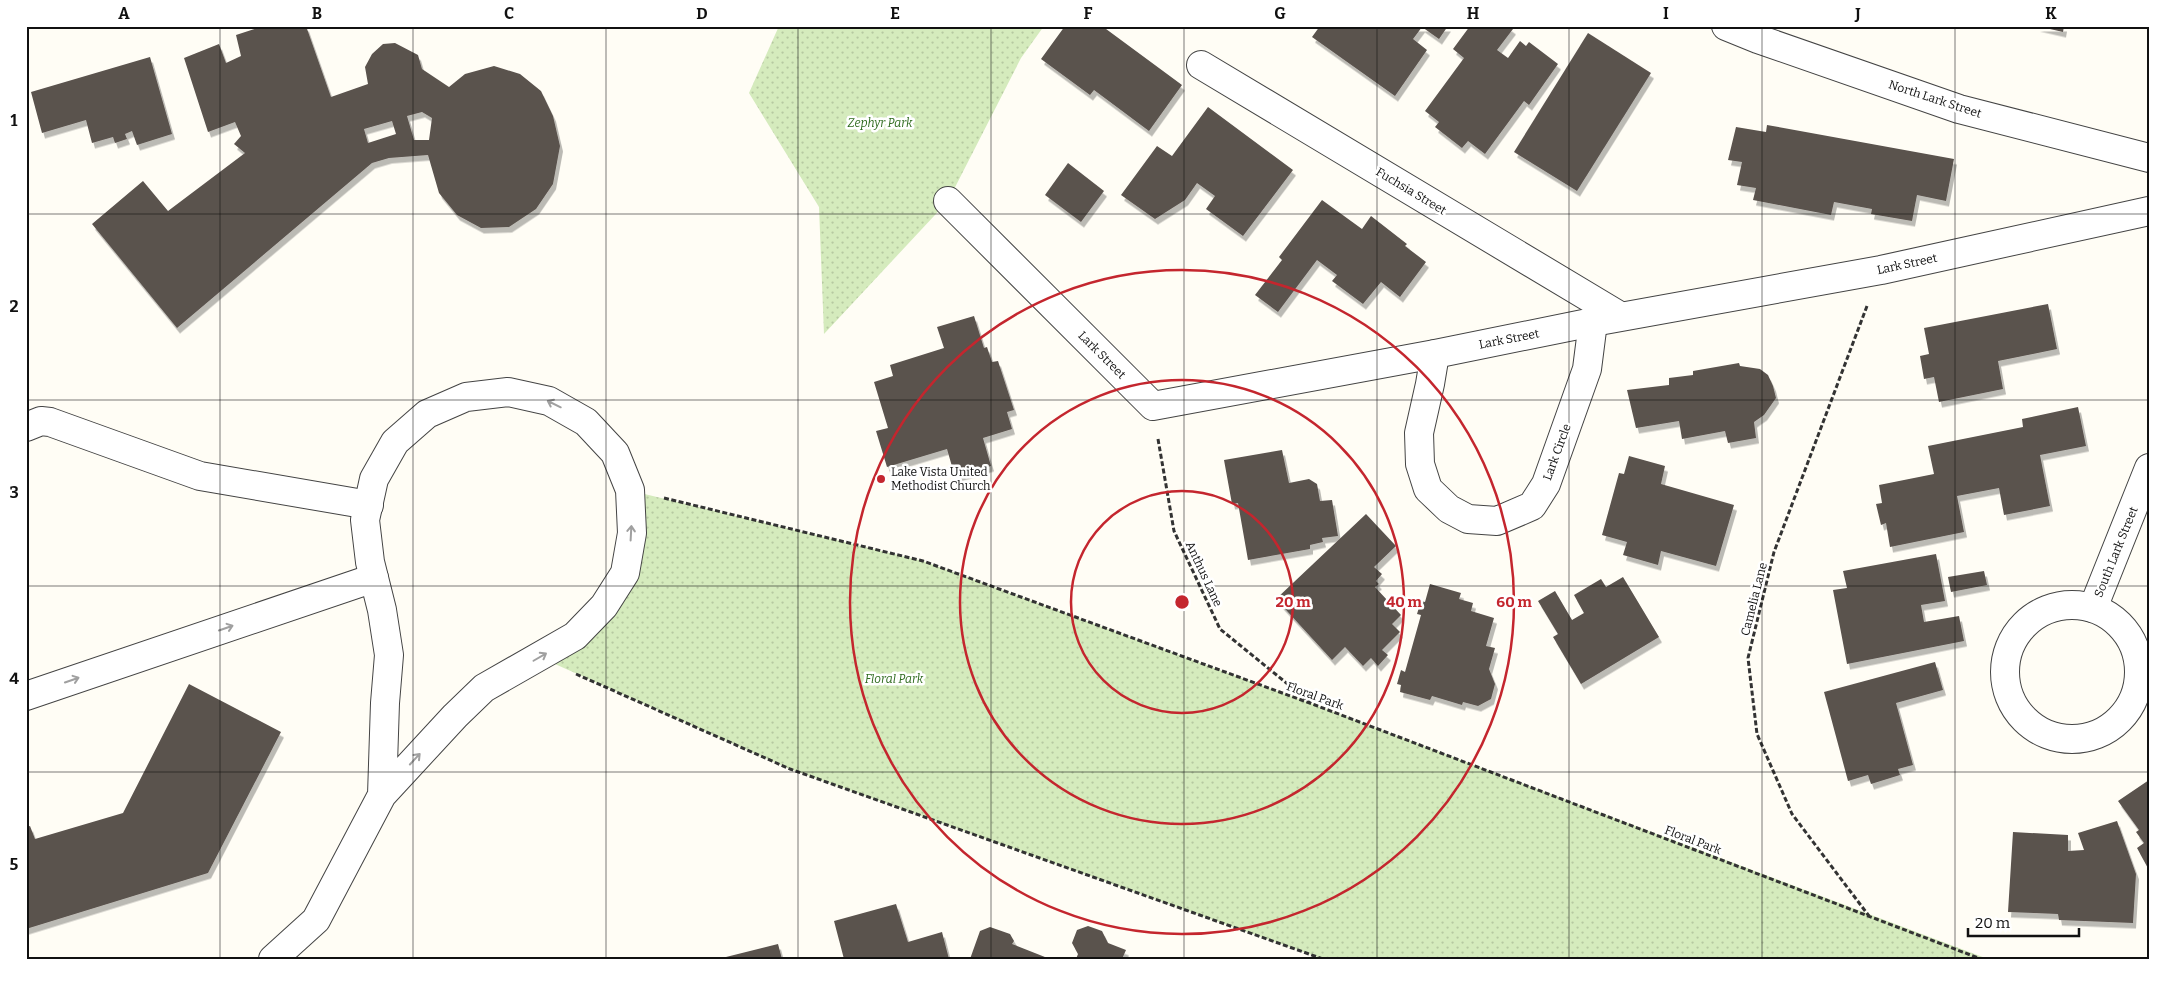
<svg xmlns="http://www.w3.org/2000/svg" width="2175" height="985" viewBox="0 0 2175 985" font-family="Bitter,serif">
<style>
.grass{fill:url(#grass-dots)}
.building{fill:#5a524d;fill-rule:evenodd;filter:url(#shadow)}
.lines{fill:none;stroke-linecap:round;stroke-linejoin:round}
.minor-casing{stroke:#444;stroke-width:30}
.path{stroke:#333;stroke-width:3;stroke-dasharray:5 2.5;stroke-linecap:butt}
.minor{stroke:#fff;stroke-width:28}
.oneway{stroke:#a0a0a0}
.grid{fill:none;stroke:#111;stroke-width:1;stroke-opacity:0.55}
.ring{fill:none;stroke:#c4262e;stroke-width:2.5}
.poi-dot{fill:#c4262e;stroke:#fff;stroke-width:2}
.labels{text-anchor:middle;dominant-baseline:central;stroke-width:5;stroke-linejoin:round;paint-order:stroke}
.street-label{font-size:12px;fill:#111;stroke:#fff}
.park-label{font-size:12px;font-style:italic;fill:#2f6b1f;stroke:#fff}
.poi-label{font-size:12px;fill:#111;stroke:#fff;text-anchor:start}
.centre{fill:#c4262e;stroke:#fff;stroke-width:2.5}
.ring-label{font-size:15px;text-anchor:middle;font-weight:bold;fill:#c4262e;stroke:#fff;stroke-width:5;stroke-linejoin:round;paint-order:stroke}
.neatline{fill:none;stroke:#111;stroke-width:2}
.grid-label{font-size:16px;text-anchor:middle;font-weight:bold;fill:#111}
</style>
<defs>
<pattern id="grass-dots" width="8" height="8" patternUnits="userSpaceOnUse" patternTransform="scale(1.25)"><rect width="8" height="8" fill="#d5ebbd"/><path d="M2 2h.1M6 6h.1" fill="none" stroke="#b6c8a1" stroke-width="1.8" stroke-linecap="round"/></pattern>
<filter id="shadow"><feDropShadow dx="3" dy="5.5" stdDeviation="0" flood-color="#0004"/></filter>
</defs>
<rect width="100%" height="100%" fill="#fffdf5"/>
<g class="grass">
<polygon points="779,26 1044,26 1021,58 948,201 824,334 819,207 749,93"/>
<polygon points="632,491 923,561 1315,705 1988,959 1323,959 790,769 546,660 607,612"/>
</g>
<g class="building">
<path d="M264,26H306L331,97L368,84L365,67L372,54L383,44L395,43L418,55L422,69L449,87L465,74L494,66L520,74L541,91L553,116L560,146L553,184L536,209L509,227L481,228L457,215L439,193L428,155L389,158L372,163L177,328L92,224L143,181L168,211L245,153L234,144L241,136L235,122L208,132L184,58L219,44L226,63L241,56L236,35ZM422,112L432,118L429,140H414L407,116ZM392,121L396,134L368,143L364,129Z"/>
<polygon points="1065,26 1102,26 1182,85 1149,131 1094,90 1090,95 1041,59"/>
<polygon points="1320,26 1448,26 1439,39 1422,27 1413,39 1427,50 1395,96 1312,37"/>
<polygon points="1470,26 1509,26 1513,29 1497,50 1508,58 1520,41 1526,46 1529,42 1558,64 1529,105 1524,101 1485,154 1468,141 1462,148 1435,127 1439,122 1425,111 1464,58 1453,49"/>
<polygon points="2037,26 2064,26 2063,32"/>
<polygon points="1588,33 1651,73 1577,191 1514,152"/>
<polygon points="150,57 172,134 137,145 132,131 125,134 127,139 115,143 113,137 92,143 86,120 42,133 31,92"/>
<polygon points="1208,107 1293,170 1243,236 1206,209 1215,196 1197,183 1185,200 1155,219 1121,195 1157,146 1172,156"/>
<polygon points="1767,125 1954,159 1946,201 1917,195 1912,221 1871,214 1872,209 1834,202 1831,215 1753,200 1756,188 1737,185 1742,162 1728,160 1736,127 1766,132"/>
<polygon points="1068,163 1104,191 1081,222 1045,195"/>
<polygon points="1322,200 1362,229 1371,216 1407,244 1405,246 1426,262 1400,297 1381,282 1363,304 1332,281 1337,275 1317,260 1278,312 1255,295 1282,260 1279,257"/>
<polygon points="2048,304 2057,349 1998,361 2003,389 1939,402 1934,377 1924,379 1920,356 1929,354 1924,328"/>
<polygon points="974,316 984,348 987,347 992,362 998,361 1014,410 1007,412 1012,429 983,438 991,466 955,477 947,449 887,467 876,431 888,428 874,382 893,376 890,365 944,348 937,327"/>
<polygon points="1739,363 1740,366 1760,369 1768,375 1773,386 1776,398 1764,415 1754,422 1756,438 1728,443 1725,431 1682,439 1679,421 1636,428 1627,390 1669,385 1669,378 1693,375 1693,371"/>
<polygon points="2078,407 2086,446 2040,455 2050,506 2004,515 1999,488 1957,496 1964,532 1890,547 1886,523 1881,525 1876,504 1882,503 1879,485 1934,474 1928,446 2023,427 2022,419"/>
<polygon points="1282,450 1289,483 1309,479 1317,484 1320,501 1332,500 1338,536 1322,538 1323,542 1310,545 1310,549 1248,560 1238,503 1232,504 1224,460"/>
<polygon points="1629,456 1665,466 1661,484 1734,505 1716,566 1661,551 1658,565 1623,555 1627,542 1602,535 1619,473 1624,474"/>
<polygon points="1366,514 1396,546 1374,567 1382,574 1376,581 1379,584 1375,587 1401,615 1392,624 1400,632 1382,650 1388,655 1378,666 1371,658 1363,666 1345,647 1332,660 1276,599"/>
<polygon points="1936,554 1945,601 1921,605 1924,622 1959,616 1964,641 1847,664 1833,590 1847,588 1843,571"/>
<polygon points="1984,571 1987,585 1951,592 1948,577"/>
<polygon points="1623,577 1659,637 1581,684 1553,637 1558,634 1538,601 1555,591 1572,620 1584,613 1574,595 1601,579 1606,587"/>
<polygon points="1430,584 1461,593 1459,599 1473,603 1471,611 1494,618 1486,646 1495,648 1489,669 1495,684 1491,699 1478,706 1463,702 1462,705 1432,696 1430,700 1400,692 1401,685 1397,684 1401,670 1405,672 1421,615 1417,614 1421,601 1425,602"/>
<polygon points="1935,662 1943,690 1896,703 1913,765 1898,769 1900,775 1871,784 1868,775 1848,781 1824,692"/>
<polygon points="189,684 281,732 208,873 26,929 26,827 30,826 35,839 123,813"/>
<polygon points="2149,780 2149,870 2137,848 2144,843 2136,832 2139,830 2118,801"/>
<polygon points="2117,821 2136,874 2133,923 2059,920 2058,914 2008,912 2013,832 2068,835 2068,851 2084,850 2078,833"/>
<polygon points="896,904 908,942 942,932 949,959 844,959 834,921"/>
<polygon points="1088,926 1102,931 1108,943 1126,950 1122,959 1076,959 1078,954 1072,943 1077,930"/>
<polygon points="990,927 1010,934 1014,941 1012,944 1050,959 970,959 980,931"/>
<polygon points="778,944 782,959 722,959 722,958"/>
</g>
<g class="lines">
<defs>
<g id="minor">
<polyline points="1726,26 1758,39 1959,109 2149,158"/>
<polyline points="1201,65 1620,316"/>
<polyline points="948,201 1153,406 1435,354 1593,322 1881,270 2149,211"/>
<polyline points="1435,354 1430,384 1419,433 1420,464 1428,489 1449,509 1468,519 1497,521 1532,506 1546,484 1587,369 1593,322"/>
<polyline points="26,427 41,421 50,422 200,476 369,505"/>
<circle cx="2072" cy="672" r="67"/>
<polyline points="2093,608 2149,468"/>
<polyline points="26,696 374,578"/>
<polyline points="273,959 316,920 382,795 455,716 484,688 575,636 604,606 625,573 632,533 630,490 615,453 586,422 549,401 508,392 466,397 427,414 395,442 374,479 365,520 370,562 382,610 389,655 385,703 382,795"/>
</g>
</defs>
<use href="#minor" class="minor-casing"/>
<g class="path">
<polyline points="1867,306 1774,552 1748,658 1757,734 1792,814 1869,916"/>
<polyline points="1158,439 1174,531 1220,629 1311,703"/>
<polyline points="664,498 923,561 1315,705 1981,959"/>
<polyline points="576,674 790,769 1323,959"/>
</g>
<use href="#minor" class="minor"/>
</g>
<defs><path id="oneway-shaft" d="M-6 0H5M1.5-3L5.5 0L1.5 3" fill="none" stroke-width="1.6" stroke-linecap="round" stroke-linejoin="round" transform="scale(1.25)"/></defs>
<g class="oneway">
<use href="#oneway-shaft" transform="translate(554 404) rotate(-154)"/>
<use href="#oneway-shaft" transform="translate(631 533) rotate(-87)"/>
<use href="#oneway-shaft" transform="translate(226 628) rotate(-19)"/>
<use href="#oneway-shaft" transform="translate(540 657) rotate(-30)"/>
<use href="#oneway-shaft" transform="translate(72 680) rotate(-19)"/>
<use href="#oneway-shaft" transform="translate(415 759) rotate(-47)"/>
</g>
<path class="grid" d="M220,26V959M413,26V959M606,26V959M798,26V959M991,26V959M1184,26V959M1377,26V959M1569,26V959M1762,26V959M1955,26V959M26,214H2149M26,400H2149M26,586H2149M26,772H2149"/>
<g class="ring">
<circle cx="1182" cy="602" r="111"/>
<circle cx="1182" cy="602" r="222"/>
<circle cx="1182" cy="602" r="332"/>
</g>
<circle class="poi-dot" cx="881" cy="479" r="5"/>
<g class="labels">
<g class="street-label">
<text transform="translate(1935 99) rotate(18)">North Lark Street</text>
<text transform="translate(1411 191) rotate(31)">Fuchsia Street</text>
<text transform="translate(1907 264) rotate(-12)">Lark Street</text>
<text transform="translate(1509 339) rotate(-11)">Lark Street</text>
<text transform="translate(1102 355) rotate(45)">Lark Street</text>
<text transform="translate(1557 452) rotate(-70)">Lark Circle</text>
<text transform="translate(2116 552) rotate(-68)">South Lark Street</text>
<text transform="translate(1204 574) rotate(65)">Anthus Lane</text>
<text transform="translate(1754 599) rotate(-76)">Camelia Lane</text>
<text transform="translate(1315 696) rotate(20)">Floral Park</text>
<text transform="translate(1693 840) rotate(21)">Floral Park</text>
</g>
<g class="park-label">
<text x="880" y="123">Zephyr Park</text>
<text x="894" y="679">Floral Park</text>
</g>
<g class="poi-label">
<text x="891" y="472">Lake Vista United<tspan x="891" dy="14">Methodist Church</tspan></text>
</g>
</g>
<circle cx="1182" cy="602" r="8" class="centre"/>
<g class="ring-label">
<text x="1293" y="607">20 m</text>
<text x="1404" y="607">40 m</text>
<text x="1514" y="607">60 m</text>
</g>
<rect width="2175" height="985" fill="none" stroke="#ffffff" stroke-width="55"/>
<path d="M1968 928v8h111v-8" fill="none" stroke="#111111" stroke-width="2.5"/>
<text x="1975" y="928" font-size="15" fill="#111111" stroke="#ffffff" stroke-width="4" paint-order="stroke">20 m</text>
<rect x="28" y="28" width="2120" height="930" class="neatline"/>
<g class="grid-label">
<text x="124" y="19">A</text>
<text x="317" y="19">B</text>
<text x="509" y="19">C</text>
<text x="702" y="19">D</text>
<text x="895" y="19">E</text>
<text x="1088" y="19">F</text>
<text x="1280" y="19">G</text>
<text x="1473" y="19">H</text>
<text x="1666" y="19">I</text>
<text x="1858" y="19">J</text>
<text x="2051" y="19">K</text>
<text x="14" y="126">1</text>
<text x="14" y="312">2</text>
<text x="14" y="498">3</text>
<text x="14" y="684">4</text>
<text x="14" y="870">5</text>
</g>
</svg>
